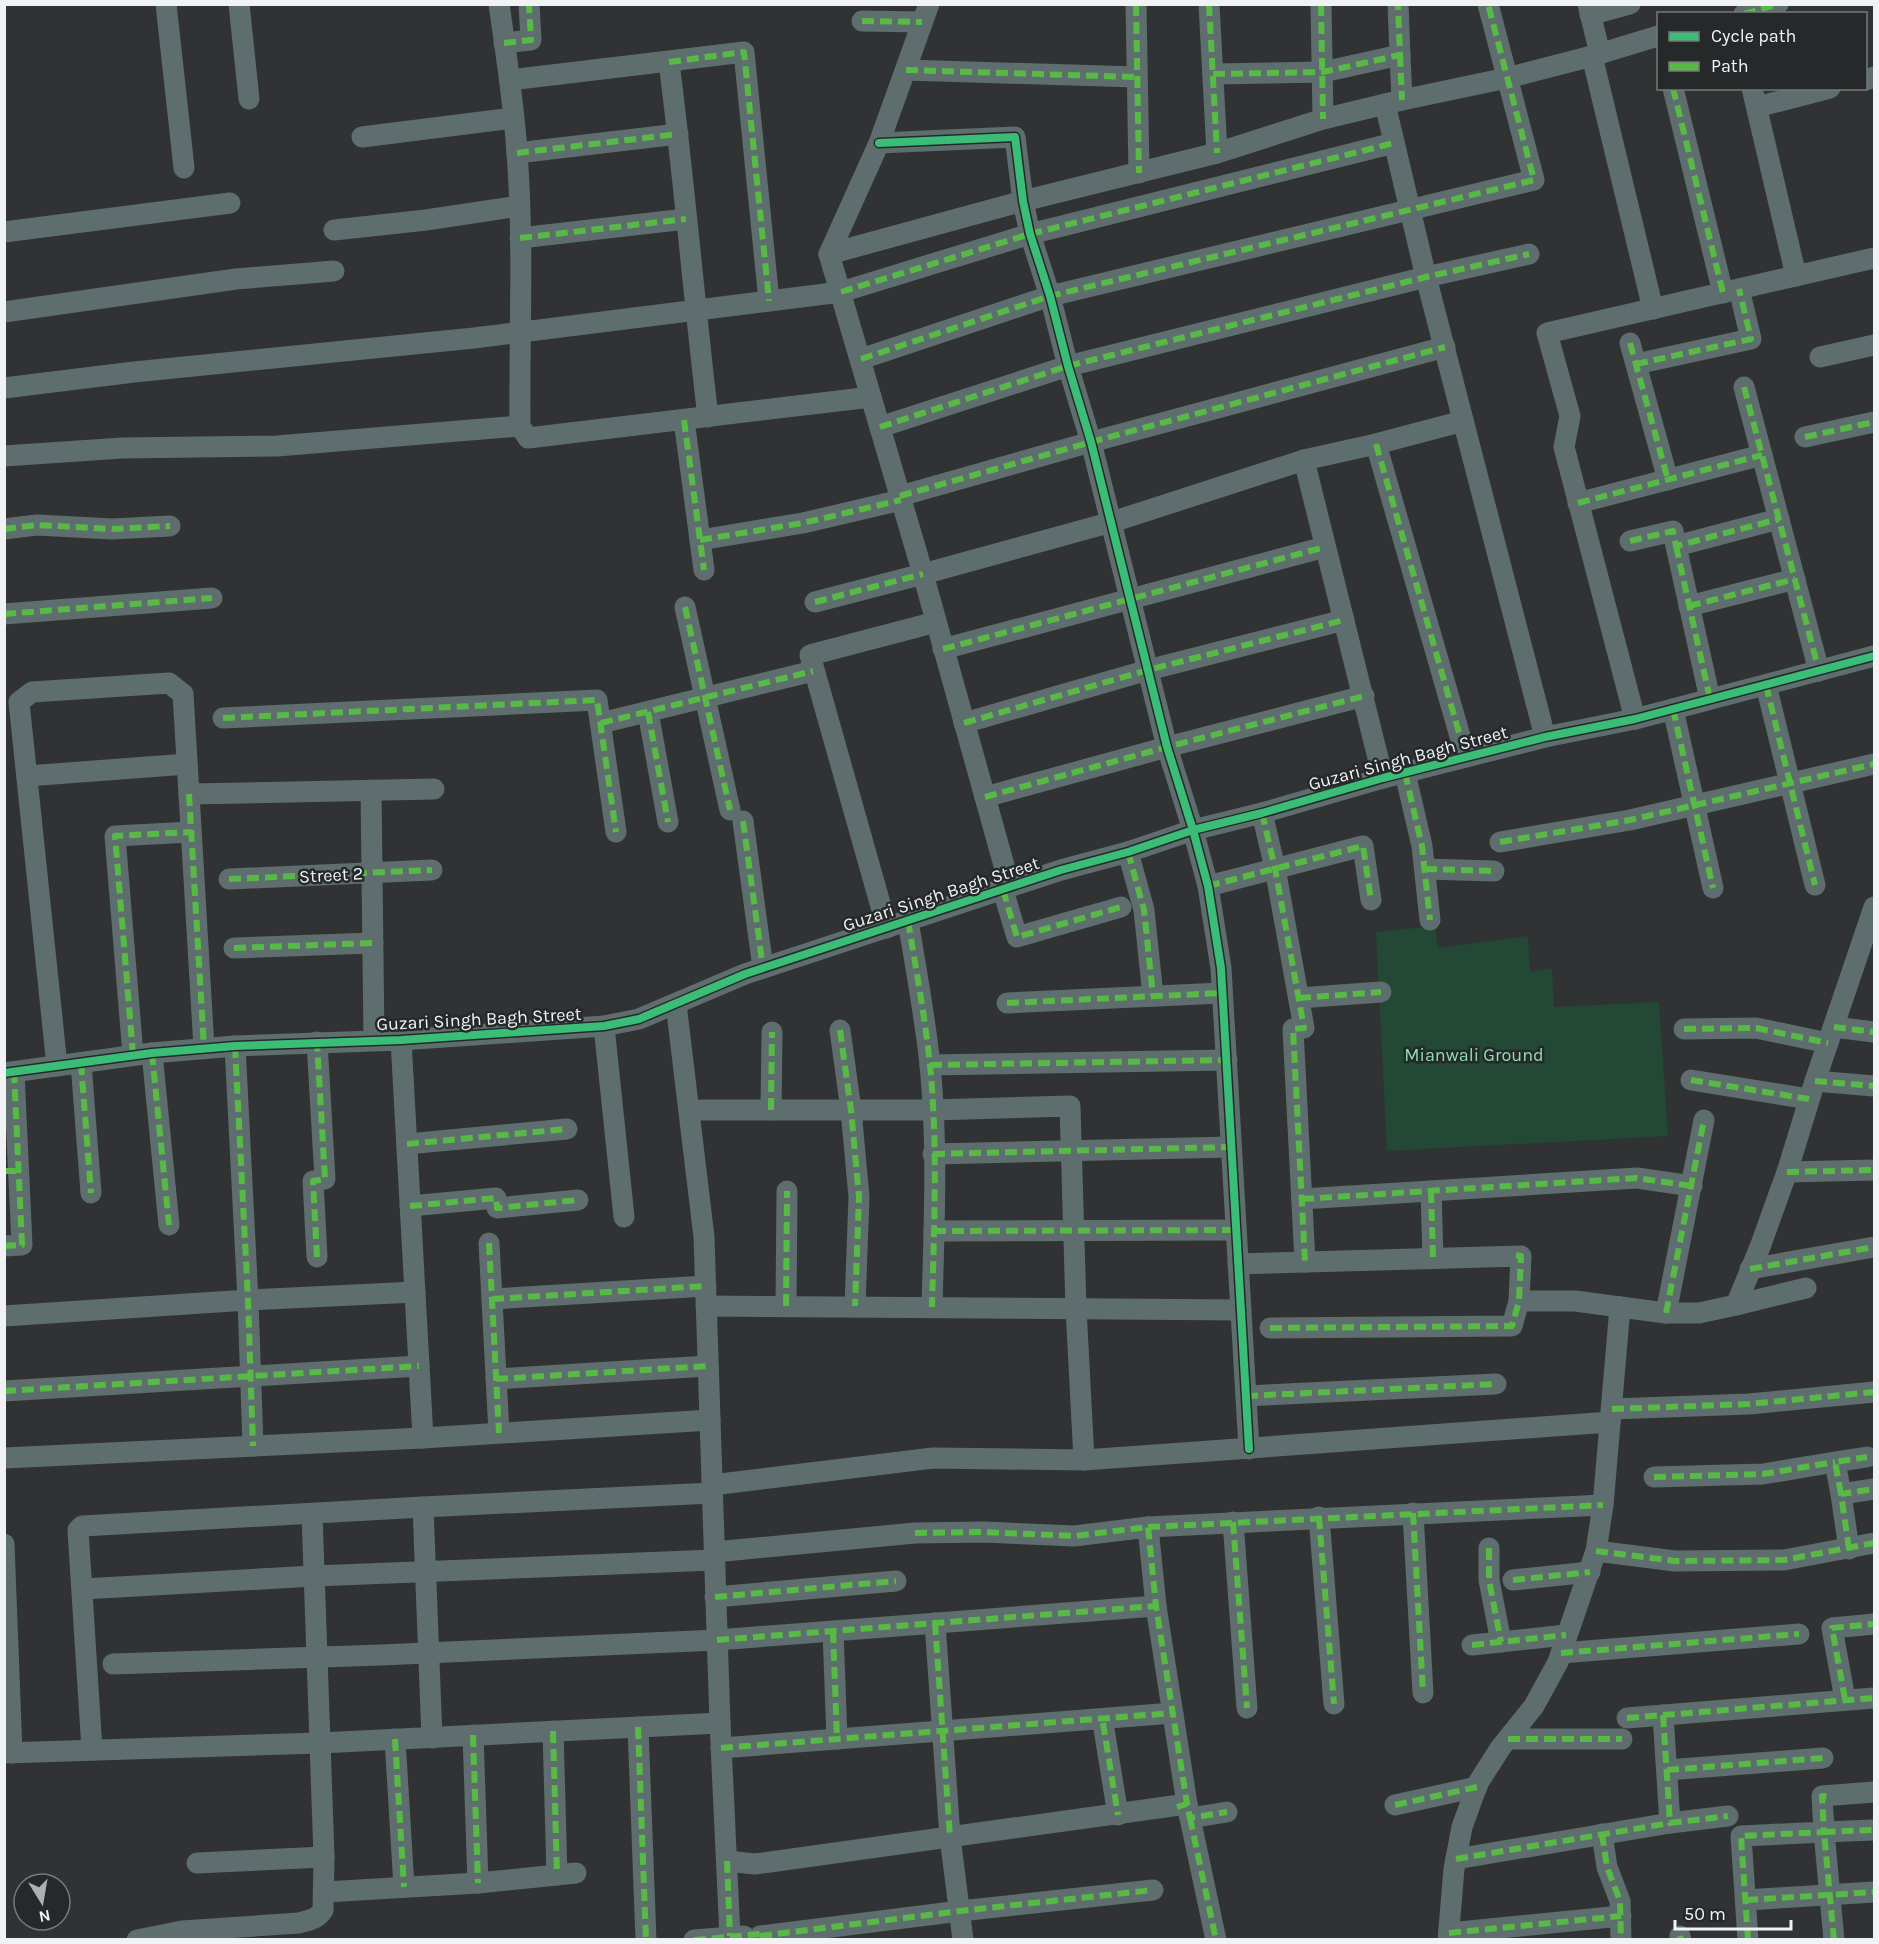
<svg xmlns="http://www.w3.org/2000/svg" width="1879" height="1944" viewBox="0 0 1879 1944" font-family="Karla,sans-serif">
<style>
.green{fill:#234836}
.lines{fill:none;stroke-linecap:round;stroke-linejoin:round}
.minor{stroke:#5e6e6e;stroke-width:21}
.quiet{stroke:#58b947;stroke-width:6;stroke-dasharray:12 6;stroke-linecap:butt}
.cycleway-casing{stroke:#26292a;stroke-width:11}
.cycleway{stroke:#3abd76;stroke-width:8}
.labels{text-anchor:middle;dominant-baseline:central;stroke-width:5;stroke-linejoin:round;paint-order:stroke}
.street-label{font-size:18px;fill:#f0f2f3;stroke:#26292a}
.park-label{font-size:18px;fill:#8cddb4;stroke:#26292a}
</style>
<rect width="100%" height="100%" fill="#313233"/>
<polygon class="green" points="1436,926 1437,948 1528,936 1530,972 1552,968 1554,1007 1659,1002 1668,1136 1387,1151 1376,932"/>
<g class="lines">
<g class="minor">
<polyline points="166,4 184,168"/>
<polyline points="239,4 249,99"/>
<path d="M499,4C506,54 514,104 517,153C524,244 519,335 520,426L528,438L871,397"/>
<polyline points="929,4 879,143 829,254 923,574 1010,887"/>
<polyline points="1136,4 1139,173"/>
<polyline points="1209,4 1217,153"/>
<polyline points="1321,4 1323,119"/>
<polyline points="1588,4 1600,54"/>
<polyline points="1744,14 1778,4"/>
<polyline points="1590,15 1630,4"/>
<polyline points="862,21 922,22"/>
<polyline points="504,43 531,40 529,4"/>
<polyline points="1400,55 1402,100"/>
<path d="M669,62C684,180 694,299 708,417"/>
<polyline points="906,70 1136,77"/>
<polyline points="1213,74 1323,72 1400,55 1398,4"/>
<polyline points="510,80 744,52 769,301"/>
<polyline points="1866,80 1874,77"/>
<polyline points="1673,88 1723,293"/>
<polyline points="1752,88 1796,276"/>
<polyline points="1385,104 1426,277 1545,737"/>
<polyline points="1757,107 1830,88"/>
<polyline points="362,137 513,118"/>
<polyline points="879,143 1015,137 1023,201 1030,234 1050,296 1068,366 1091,442 1167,747 1193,830 1208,886 1221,968 1249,1449"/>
<polyline points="517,153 678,134"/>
<polyline points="334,230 426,220 519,206"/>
<polyline points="4,232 230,203"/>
<polyline points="520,238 686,219"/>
<polyline points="829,254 1023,201 1217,153 1323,119 1402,100 1507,78 1592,56"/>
<polyline points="1653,309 1592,56 1658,36"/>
<polyline points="4,312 236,279 334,271"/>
<polyline points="1630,343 1668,480"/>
<polyline points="1820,357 1874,345"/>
<polyline points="861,359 1050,296 1534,180 1488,4"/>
<polyline points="1636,364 1751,339 1739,289"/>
<polyline points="1744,387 1819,671"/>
<polyline points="4,388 134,372 474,338 841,292 1030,234 1394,143"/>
<polyline points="684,420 704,570"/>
<polyline points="880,427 1068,366 1426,277 1529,254"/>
<polyline points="1805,437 1874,422"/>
<polyline points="1376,444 1466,757"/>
<polyline points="4,456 122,448 277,446 520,426"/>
<polyline points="1304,460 1383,778"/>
<polyline points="900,496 1091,442 1445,347"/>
<polyline points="1578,503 1762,455"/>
<polyline points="4,529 37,525 112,529 170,526"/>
<polyline points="700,540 803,523 901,500"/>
<polyline points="1630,541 1673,531 1676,546 1779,519"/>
<polyline points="1676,546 1710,699"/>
<polyline points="815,602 923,574 1112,522 1304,460 1376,444 1463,421"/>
<polyline points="1689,606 1795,579"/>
<polyline points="685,607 730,810"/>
<polyline points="4,614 212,598"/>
<polyline points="943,649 1325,547"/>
<polyline points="1766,685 1815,885"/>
<polyline points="1673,709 1713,888"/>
<polyline points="648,712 668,822"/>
<polyline points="223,718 597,700 616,832"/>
<polyline points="1635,719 1564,447 1570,416 1547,333 1874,258"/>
<polyline points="601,723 813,671"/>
<polyline points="964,723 1148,670 1344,620"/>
<polyline points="1405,773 1422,846 1430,920"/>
<polyline points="27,776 187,764"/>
<polyline points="371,790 374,1040"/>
<polyline points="189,794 204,1048"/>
<polyline points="985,797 1167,747 1364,696"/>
<polyline points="1262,813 1275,868 1304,1028 1293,1029 1305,1262"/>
<polyline points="743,821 763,968"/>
<polyline points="1500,842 1630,820 1874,764"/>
<polyline points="1128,852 1144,910 1153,996"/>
<polyline points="1425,869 1494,871"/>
<polyline points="229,879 432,870"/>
<polyline points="1208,886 1363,846 1371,900"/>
<polyline points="1003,890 1017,937 1121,907"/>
<path d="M908,921C916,969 925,1017 930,1065C938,1145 934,1227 932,1307"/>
<polyline points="887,928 810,655 936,622"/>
<polyline points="234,948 373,943"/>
<polyline points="1299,998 1381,992"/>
<polyline points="1007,1003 1222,993"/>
<polyline points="676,1004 704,1237 720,1723 730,1936"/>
<polyline points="604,1026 624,1217"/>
<polyline points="1834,1027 1874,1032"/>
<polyline points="1684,1029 1756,1028 1828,1043"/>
<polyline points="840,1030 851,1110 859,1197 855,1306"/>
<polyline points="401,1040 423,1438"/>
<polyline points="235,1046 248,1300 253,1446"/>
<polyline points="152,1053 169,1225"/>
<polyline points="133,1055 115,836 191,832"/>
<polyline points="81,1063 91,1193"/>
<polyline points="930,1065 1227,1060"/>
<polyline points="57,1066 19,702 32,692 169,683 183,694 189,794 434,789"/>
<polyline points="4,1073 152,1053 235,1046 401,1040 604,1026 639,1019 745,974 1061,870 1128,852 1193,830 1262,813 1383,778 1545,737 1635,719 1874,656"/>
<polyline points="1691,1080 1809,1099"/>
<polyline points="1815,1081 1874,1086"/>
<polyline points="689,1110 933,1110 1070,1106 1076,1308 1084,1460"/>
<polyline points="771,1110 772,1032"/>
<polyline points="407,1144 567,1129"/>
<polyline points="933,1154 1231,1147"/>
<polyline points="1787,1172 1874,1170"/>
<polyline points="1431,1191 1433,1258"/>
<polyline points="1302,1199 1637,1178 1692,1186"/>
<polyline points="410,1206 496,1198 497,1208 578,1200"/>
<polyline points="934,1231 1236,1230"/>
<polyline points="489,1243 499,1433"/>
<polyline points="4,1246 22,1245 14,1072"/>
<polyline points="317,1257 313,1181 325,1179 317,1042"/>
<polyline points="1238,1264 1521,1256 1519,1301 1512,1326 1270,1328"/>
<polyline points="1750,1269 1874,1247"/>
<polyline points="492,1299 706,1286"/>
<polyline points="1519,1301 1575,1301 1620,1307"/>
<polyline points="1736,1305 1806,1288"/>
<polyline points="706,1306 1241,1310"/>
<polyline points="786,1306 787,1191"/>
<polyline points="1666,1313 1704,1120"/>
<polyline points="4,1316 248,1300 415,1292"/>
<polyline points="496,1379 708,1366"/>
<polyline points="4,1391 419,1366"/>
<polyline points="1246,1396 1496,1384"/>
<polyline points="1612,1409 1749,1404 1874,1392"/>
<polyline points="4,1458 423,1438 710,1420"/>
<polyline points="1654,1477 1763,1474 1835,1462"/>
<polyline points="712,1485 933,1458 1084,1460 1610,1422"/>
<polyline points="1841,1494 1835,1462 1867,1457"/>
<polyline points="423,1507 432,1738"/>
<polyline points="1413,1513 1423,1693"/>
<polyline points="1319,1517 1334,1704"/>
<polyline points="1233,1522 1247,1708"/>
<polyline points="1148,1527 1603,1505"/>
<polyline points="4,1544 12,1753"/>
<polyline points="1489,1548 1489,1580 1501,1642"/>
<polyline points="1849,1549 1841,1494 1874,1489"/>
<polyline points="1596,1551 1675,1561 1784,1560 1874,1543"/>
<polyline points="714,1552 915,1533 984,1532 1074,1536 1148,1527 1156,1606 1187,1804"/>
<polyline points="1513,1580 1590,1572"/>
<polyline points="83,1589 314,1576 714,1560"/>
<polyline points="715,1597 896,1581"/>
<polyline points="935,1623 950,1837 963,1940"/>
<polyline points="833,1631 837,1739"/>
<polyline points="1472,1645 1566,1635"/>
<polyline points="1561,1653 1799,1634"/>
<polyline points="113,1664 381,1655 717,1640 1156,1606"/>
<polyline points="1845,1699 1832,1628 1874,1624"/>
<polyline points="1663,1715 1670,1823 1728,1816"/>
<polyline points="1627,1718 1874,1698"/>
<polyline points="1103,1723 1118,1815"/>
<polyline points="638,1727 646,1940"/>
<polyline points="553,1731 557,1875"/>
<polyline points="473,1735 478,1883"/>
<polyline points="395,1739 404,1887"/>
<polyline points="1508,1739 1622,1739"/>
<polyline points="721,1748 1173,1713"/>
<polyline points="92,1750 78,1530 82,1526 423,1507 712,1493"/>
<polyline points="4,1753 320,1743 720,1723"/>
<polyline points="1667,1770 1823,1758"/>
<polyline points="1395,1805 1477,1787"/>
<polyline points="1190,1818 1216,1940"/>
<polyline points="1602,1834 1607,1867 1620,1901 1621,1940"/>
<polyline points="1456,1859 1670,1823"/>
<polyline points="727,1861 755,1864 1187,1804 1190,1818 1227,1812"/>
<polyline points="197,1863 324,1857"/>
<polyline points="325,1892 478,1883 576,1873"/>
<polyline points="1746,1900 1874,1892"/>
<polyline points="1449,1933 1621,1916"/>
<polyline points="760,1936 960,1911 1153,1890"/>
<polyline points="1680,1936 1681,1940"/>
<path d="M137,1940L182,1931L299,1923C309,1920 318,1919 323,1910L324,1857L312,1514"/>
<polyline points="694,1940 744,1936"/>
<polyline points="1448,1940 1454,1869 1462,1827 1478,1783 1501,1747 1534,1706 1558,1662 1596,1551 1603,1505 1620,1307 1666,1313 1699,1313 1736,1305 1760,1247 1788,1169 1815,1081 1874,907"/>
<polyline points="1748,1940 1741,1836 1824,1832 1822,1796 1874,1792"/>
<polyline points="1834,1940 1824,1832 1874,1830"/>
</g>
<g class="quiet">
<polyline points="1136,4 1139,173"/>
<polyline points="1209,4 1217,153"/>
<polyline points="1321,4 1323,119"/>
<polyline points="1744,14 1778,4"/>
<polyline points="862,21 922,22"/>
<polyline points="504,43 531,40 529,4"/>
<polyline points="1400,55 1402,100"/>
<polyline points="669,62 744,52 769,301"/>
<polyline points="906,70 1136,77"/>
<polyline points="1213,74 1323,72 1400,55 1398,4"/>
<polyline points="1673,88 1723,293"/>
<polyline points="517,153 678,134"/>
<polyline points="520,238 686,219"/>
<polyline points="841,292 1030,234 1394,143"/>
<polyline points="1630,343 1668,480"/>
<polyline points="861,359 1050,296 1534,180 1488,4"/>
<polyline points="1636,364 1751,339 1739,289"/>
<polyline points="1744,387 1819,671"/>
<polyline points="684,420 704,570"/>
<polyline points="880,427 1068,366 1426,277 1529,254"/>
<polyline points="1805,437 1874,422"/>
<polyline points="1376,444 1466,757"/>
<polyline points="900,496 1091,442 1445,347"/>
<polyline points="1578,503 1762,455"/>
<polyline points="4,529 37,525 112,529 170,526"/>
<polyline points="700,540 803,523 901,500"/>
<polyline points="1630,541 1673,531 1676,546 1779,519"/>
<polyline points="1676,546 1710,699"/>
<polyline points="815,602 923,574"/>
<polyline points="1689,606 1795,579"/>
<polyline points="685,607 730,810"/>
<polyline points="4,614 212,598"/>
<polyline points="943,649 1325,547"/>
<polyline points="1766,685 1815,885"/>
<polyline points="1673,709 1713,888"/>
<polyline points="648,712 668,822"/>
<polyline points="223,718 597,700 616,832"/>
<polyline points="601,723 813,671"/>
<polyline points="964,723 1148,670 1344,620"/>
<polyline points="1405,773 1422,846 1430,920"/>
<polyline points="189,794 204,1048"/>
<polyline points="985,797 1167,747 1364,696"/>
<polyline points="1262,813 1275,868 1304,1028 1293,1029 1305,1262"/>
<polyline points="743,821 763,968"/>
<polyline points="1500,842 1630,820 1874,764"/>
<polyline points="1128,852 1144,910 1153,996"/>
<polyline points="1425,869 1494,871"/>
<polyline points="229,879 432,870"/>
<polyline points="1208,886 1363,846 1371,900"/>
<polyline points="1003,890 1017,937 1121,907"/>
<path d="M908,921C916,969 925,1017 930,1065C938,1145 934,1227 932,1307"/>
<polyline points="234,948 373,943"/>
<polyline points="1299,998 1381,992"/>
<polyline points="1007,1003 1222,993"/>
<polyline points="1834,1027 1874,1032"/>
<polyline points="1684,1029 1756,1028 1828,1043"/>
<polyline points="840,1030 851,1110 859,1197 855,1306"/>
<polyline points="235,1046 248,1300 253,1446"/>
<polyline points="152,1053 169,1225"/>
<polyline points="133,1055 115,836 191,832"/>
<polyline points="81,1063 91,1193"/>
<polyline points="930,1065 1227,1060"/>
<polyline points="1691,1080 1809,1099"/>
<polyline points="1815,1081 1874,1086"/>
<polyline points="771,1110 772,1032"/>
<polyline points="407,1144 567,1129"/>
<polyline points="933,1154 1231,1147"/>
<polyline points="4,1171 19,1171"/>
<polyline points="1787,1172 1874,1170"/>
<polyline points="1431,1191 1433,1258"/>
<polyline points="1302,1199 1637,1178 1692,1186"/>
<polyline points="410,1206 496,1198 497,1208 578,1200"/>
<polyline points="934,1231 1236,1230"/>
<polyline points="489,1243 499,1433"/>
<polyline points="4,1246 22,1245 14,1072"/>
<polyline points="317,1257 313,1181 325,1179 317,1042"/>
<polyline points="1750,1269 1874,1247"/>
<polyline points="492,1299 706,1286"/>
<polyline points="786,1306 787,1191"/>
<polyline points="1666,1313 1704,1120"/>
<polyline points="1270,1328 1512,1326 1519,1301 1521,1256 1516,1255"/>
<polyline points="496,1379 708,1366"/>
<polyline points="4,1391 419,1366"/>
<polyline points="1246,1396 1496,1384"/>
<polyline points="1612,1409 1749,1404 1874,1392"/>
<polyline points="1654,1477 1763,1474 1835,1462"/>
<polyline points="1841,1494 1835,1462 1867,1457"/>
<polyline points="1413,1513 1423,1693"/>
<polyline points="1319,1517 1334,1704"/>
<polyline points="1233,1522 1247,1708"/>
<polyline points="1148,1527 1603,1505"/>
<polyline points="915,1533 984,1532 1074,1536 1148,1527 1156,1606 1187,1804"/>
<polyline points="1489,1548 1489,1580 1501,1642"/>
<polyline points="1849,1549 1841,1494 1874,1489"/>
<polyline points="1596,1551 1675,1561 1784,1560 1874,1543"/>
<polyline points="1513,1580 1590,1572"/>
<polyline points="715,1597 896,1581"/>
<polyline points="935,1623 950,1837"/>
<polyline points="833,1631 837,1739"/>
<polyline points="717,1640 1156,1606"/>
<polyline points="1472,1645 1566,1635"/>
<polyline points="1561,1653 1799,1634"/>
<polyline points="1845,1699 1832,1628 1874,1624"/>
<polyline points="1663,1715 1670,1823 1728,1816"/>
<polyline points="1627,1718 1874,1698"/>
<polyline points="1103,1723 1118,1815"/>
<polyline points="638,1727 646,1940"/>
<polyline points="553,1731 557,1875"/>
<polyline points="473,1735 478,1883"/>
<polyline points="395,1739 404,1887"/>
<polyline points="1508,1739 1622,1739"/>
<polyline points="721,1748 1173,1713"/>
<polyline points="1667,1770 1823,1758"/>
<polyline points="1395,1805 1477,1787"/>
<polyline points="1177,1807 1187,1804 1190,1818 1227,1812"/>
<polyline points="1190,1818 1216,1940"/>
<polyline points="1602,1834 1607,1867 1620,1901 1621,1940"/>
<polyline points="1456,1859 1670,1823"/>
<polyline points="727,1861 730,1936"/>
<polyline points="1746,1900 1874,1892"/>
<polyline points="1449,1933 1621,1916"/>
<polyline points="760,1936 960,1911 1153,1890"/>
<polyline points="1680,1936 1681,1940"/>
<polyline points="694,1940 760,1934 761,1940"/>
<polyline points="1748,1940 1741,1836 1824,1832 1822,1796 1830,1796"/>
<polyline points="1834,1940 1824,1832 1874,1830"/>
</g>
<defs>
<g id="cycleway">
<polyline points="879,143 1015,137 1023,201 1030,234 1050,296 1068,366 1091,442 1167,747 1193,830 1208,886 1221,968 1249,1449"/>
<polyline points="4,1073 152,1053 235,1046 401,1040 604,1026 639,1019 745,974 1061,870 1128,852 1193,830 1262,813 1383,778 1545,737 1635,719 1874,656"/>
</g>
</defs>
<use href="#cycleway" class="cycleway-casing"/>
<use href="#cycleway" class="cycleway"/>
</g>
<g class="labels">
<g class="street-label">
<text transform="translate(1408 758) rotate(-15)">Guzari Singh Bagh Street</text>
<text transform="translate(331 875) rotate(-3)">Street 2</text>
<text transform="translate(941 894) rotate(-18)">Guzari Singh Bagh Street</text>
<text transform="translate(479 1019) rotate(-3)">Guzari Singh Bagh Street</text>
</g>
<g class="park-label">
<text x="1474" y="1055">Mianwali Ground</text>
</g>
</g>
<rect width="1879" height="1944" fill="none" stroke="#f0f2f3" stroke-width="12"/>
<rect x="1657" y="12" width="210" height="78" fill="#26292a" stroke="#77797a" stroke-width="1.5"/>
<rect x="1669" y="32" width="30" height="9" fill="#3abd76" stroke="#77797a" stroke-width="1.5"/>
<text x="1711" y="42" font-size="18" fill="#f0f2f3">Cycle path</text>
<rect x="1669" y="62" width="30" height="9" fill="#58b947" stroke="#77797a" stroke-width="1.5"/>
<text x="1711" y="72" font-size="18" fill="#f0f2f3">Path</text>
<g transform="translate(42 1902) rotate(169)"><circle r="28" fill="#26292a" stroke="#77797a" stroke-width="1.5"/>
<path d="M0-4.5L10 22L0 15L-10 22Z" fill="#adafb0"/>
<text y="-9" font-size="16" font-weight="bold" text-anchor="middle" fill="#f0f2f3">N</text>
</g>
<path d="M1675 1920v9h116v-9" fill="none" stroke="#f0f2f3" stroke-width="3"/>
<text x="1684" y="1920" font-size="18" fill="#f0f2f3" stroke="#26292a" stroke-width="4.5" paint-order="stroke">50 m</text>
</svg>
